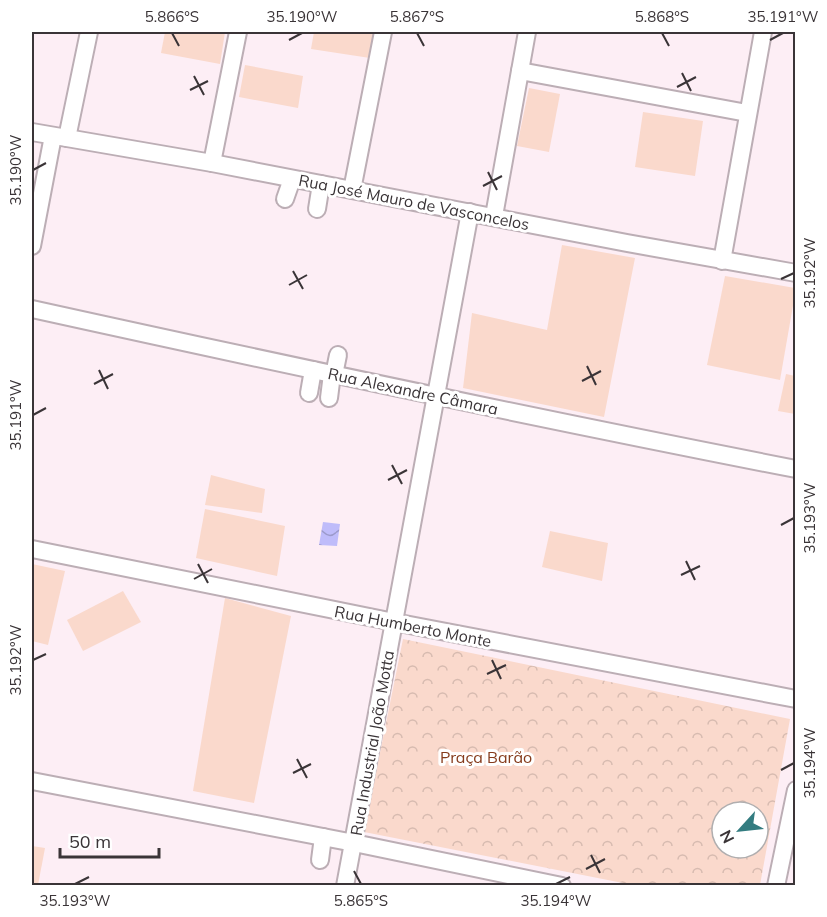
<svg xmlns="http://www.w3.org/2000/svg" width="827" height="917" viewBox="0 0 827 917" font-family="Mulish,sans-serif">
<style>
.grass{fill:#fad9cc}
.park{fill:url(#park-crowns);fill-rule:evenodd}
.water{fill:url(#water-waves)}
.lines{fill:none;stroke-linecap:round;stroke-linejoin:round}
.minor-casing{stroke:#bcaeb5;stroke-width:20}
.minor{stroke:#fff;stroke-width:16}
.ticks{fill:none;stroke:#3a3437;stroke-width:2}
.labels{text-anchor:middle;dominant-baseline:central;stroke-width:6;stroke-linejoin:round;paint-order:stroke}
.street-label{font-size:16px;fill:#3a3437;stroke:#fff}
.park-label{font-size:16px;fill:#853b1b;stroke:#fff}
.neatline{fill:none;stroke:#3a3437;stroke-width:2}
.ticks-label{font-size:15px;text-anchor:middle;fill:#3a3437}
</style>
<defs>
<pattern id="park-crowns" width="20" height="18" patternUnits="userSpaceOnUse" patternTransform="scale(1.5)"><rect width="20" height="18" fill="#fad9cc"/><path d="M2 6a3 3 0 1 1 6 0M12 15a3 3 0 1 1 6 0" fill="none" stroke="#d7bbb0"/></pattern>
<pattern id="water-waves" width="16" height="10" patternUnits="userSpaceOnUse" patternTransform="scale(1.5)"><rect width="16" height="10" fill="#bfbcfa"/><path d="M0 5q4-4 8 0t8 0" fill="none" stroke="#9c9acb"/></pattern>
</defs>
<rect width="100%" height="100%" fill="#fdeef5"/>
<g class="grass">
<polygon points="165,32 225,32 220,64 161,53"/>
<polygon points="314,32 374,32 370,58 311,49"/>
<polygon points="245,65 303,76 298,108 239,97"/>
<polygon points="529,88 560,94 549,152 517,146"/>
<polygon points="643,112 703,121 695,176 635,167"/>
<polygon points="562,245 635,258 604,417 463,388 472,313 547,330"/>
<polygon points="725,276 795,288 795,294 780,380 707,365"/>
<polygon points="786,374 795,376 795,414 778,411"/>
<polygon points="211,475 265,489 262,513 205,505"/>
<polygon points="205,509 285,526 277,576 196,558"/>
<polygon points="550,531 608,543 602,581 542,567"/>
<polygon points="32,564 65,571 48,645 32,641"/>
<polygon points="123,591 141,622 83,651 67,620"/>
<polygon points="225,598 291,616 254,803 193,791"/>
<polygon points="32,846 45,848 38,885 32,885"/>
</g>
<path class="park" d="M403,639L790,719L760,885H633L364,832ZM722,812H758V848H722Z"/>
<polygon class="water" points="323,522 340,524 337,546 319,545"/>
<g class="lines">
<defs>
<g id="minor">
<polyline points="520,71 747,113"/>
<polyline points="32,132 212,163 627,243 796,273"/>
<polyline points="67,138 89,32"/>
<polyline points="212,163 238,32"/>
<polyline points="352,190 383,32"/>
<polyline points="285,199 292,179"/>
<polyline points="317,209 321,184"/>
<polyline points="494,216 527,32"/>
<polyline points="32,246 53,136"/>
<polyline points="722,261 763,32"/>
<path d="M32,309C286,365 540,419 796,469"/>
<polyline points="334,375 338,355"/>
<polyline points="309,393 313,370"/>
<polyline points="329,398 332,374"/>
<polyline points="32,549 394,622 796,699"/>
<polyline points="32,781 354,843 562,886"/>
<polyline points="320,860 323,837"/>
<polyline points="345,886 470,212"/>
<polyline points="776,886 796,790"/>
</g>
</defs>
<use href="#minor" class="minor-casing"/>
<use href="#minor" class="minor"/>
</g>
<path class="ticks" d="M172,33L179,46M417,33L424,46M662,33L669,46M289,40L302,33M770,40L783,33M682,73L691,91M194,76L204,95M677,87L696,77M190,90L208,81M33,170L46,163M488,172L497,190M483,186L502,176M293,271L303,289M781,279L794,273M289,285L307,275M587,366L596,385M99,370L108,389M582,381L601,371M94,384L113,374M33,415L46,408M392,465L402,484M388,480L407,470M781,525L794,518M686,561L695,580M198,564L208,583M681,575L700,566M194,579L212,569M33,660L46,654M492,660L501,679M487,674L506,665M297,759L307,778M781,770L794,763M293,773L311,764M591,855L600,873M586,869L605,859M354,871L361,884M75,884L89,877M556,884L570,877"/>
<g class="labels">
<g class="street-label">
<text transform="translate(414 202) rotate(11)">Rua José Mauro de Vasconcelos</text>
<text transform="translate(413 391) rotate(12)">Rua Alexandre Câmara</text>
<text transform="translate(413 626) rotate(11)">Rua Humberto Monte</text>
<text transform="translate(372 743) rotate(-80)">Rua Industrial João Motta</text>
</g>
<g class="park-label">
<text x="486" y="757">Praça Barão</text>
</g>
</g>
<rect width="827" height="917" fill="none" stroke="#ffffff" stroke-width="66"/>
<g transform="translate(740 830) rotate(243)"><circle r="28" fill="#ffffff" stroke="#b0aeaf" stroke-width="1.5"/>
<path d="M0-4.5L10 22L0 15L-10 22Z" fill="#337c80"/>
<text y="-9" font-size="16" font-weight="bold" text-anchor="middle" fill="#3a3437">N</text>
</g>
<path d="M60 848v9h99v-9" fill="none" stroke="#3a3437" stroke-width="3"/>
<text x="69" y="848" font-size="18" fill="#3a3437" stroke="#ffffff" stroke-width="4.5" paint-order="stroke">50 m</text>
<rect x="33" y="33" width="761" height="851" class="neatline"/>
<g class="ticks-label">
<text x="172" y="22">5.866°S</text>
<text x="302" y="22">35.190°W</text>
<text x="417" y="22">5.867°S</text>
<text x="662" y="22">5.868°S</text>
<text x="783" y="22">35.191°W</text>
<text transform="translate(16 170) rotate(-90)" y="5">35.190°W</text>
<text transform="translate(810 273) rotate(-90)" y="5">35.192°W</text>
<text transform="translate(16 415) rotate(-90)" y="5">35.191°W</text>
<text transform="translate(810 518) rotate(-90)" y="5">35.193°W</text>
<text transform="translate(16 660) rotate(-90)" y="5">35.192°W</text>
<text transform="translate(810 763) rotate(-90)" y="5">35.194°W</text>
<text x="75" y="906">35.193°W</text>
<text x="361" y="906">5.865°S</text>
<text x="556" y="906">35.194°W</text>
</g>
</svg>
